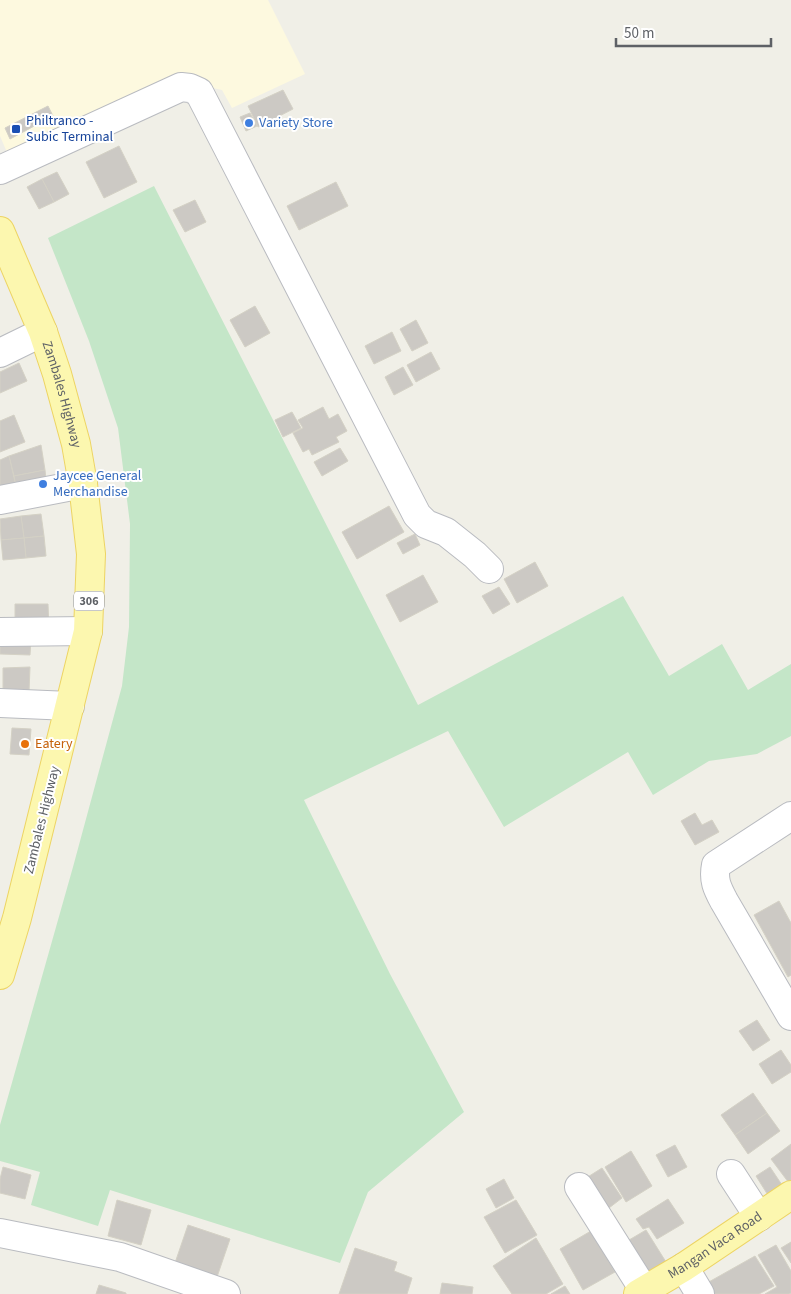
<svg xmlns="http://www.w3.org/2000/svg" width="791" height="1294" viewBox="0 0 791 1294" font-family="'Source Sans 3',sans-serif">
<style>
.commercial{fill:#fdf9df}
.green{fill:#c4e6c8}
.building{fill:#ccc9c4;stroke:#d4d1c5}
.lines{fill:none;stroke-linecap:round;stroke-linejoin:round}
.minor-casing{stroke:#b9bbc0;stroke-width:30}
.major-casing{stroke:#edd463;stroke-width:30}
.minor{stroke:#fff;stroke-width:28}
.major{stroke:#fcf7af;stroke-width:28}
.shop-dot{fill:#3f7fe0;stroke:#fff;stroke-width:2}
.transit-dot{fill:#1a4fb4;stroke:#fff;stroke-width:2}
.food-dot{fill:#e8710a;stroke:#fff;stroke-width:2}
.labels{text-anchor:middle;dominant-baseline:central;stroke-width:4;stroke-linejoin:round;paint-order:stroke}
.shield{fill:#fff;stroke:#8e9094;stroke-width:1}
.shield-label{font-size:12px;font-weight:bold;fill:#5e6166}
.transit-label{font-size:14px;fill:#164399;stroke:#fff;text-anchor:start}
.shop-label{font-size:14px;fill:#366cbe;stroke:#fff;text-anchor:start}
.street-label{font-size:14px;fill:#5e6166;stroke:#fff}
.food-label{font-size:14px;fill:#c56008;stroke:#fff;text-anchor:start}
</style>
<rect width="100%" height="100%" fill="#f0efe7"/>
<polygon class="commercial" points="0,0 268,0 305,74 232,108 222,90 195,84 15,171 0,136"/>
<polygon class="green" points="154,186 418,705 623,596 669,676 722,644 748,690 791,664 791,736 757,754 709,761 653,795 628,752 504,827 448,731 304,800 390,974 464,1112 368,1192 340,1263 110,1190 98,1226 31,1205 40,1172 0,1161 0,1125 73,867 122,686 129,627 130,524 118,428 89,341 48,238"/>
<g class="building">
<polygon points="283,90 293,109 258,127 248,106"/>
<polygon points="48,106 53,116 10,139 5,128"/>
<polygon points="250,113 257,126 246,131 240,117"/>
<polygon points="119,146 137,182 104,198 86,162"/>
<polygon points="57,172 69,194 54,202 42,179"/>
<polygon points="42,179 54,202 39,209 27,187"/>
<polygon points="336,182 348,206 299,230 287,206"/>
<polygon points="195,200 206,222 185,232 173,210"/>
<polygon points="255,306 270,333 245,347 230,320"/>
<polygon points="416,320 428,343 412,351 400,329"/>
<polygon points="392,332 401,351 374,364 365,346"/>
<polygon points="431,352 440,369 416,382 407,365"/>
<polygon points="19,363 27,381 0,393 0,372"/>
<polygon points="403,367 413,385 394,395 385,377"/>
<polygon points="323,407 329,419 338,414 347,431 336,437 339,442 312,455 309,449 303,452 293,433 303,428 298,420"/>
<polygon points="292,412 301,428 283,437 275,420"/>
<polygon points="14,415 25,442 0,452 0,421"/>
<polygon points="41,445 45,470 14,476 9,456"/>
<polygon points="340,448 348,461 322,476 314,462"/>
<polygon points="9,456 18,495 0,498 0,460"/>
<polygon points="45,470 47,488 18,495 14,476"/>
<polygon points="389,506 404,532 357,559 342,532"/>
<polygon points="41,514 44,536 24,538 21,516"/>
<polygon points="21,516 24,538 1,540 0,519"/>
<polygon points="415,534 420,545 403,554 397,543"/>
<polygon points="44,536 46,556 26,558 24,538"/>
<polygon points="24,538 26,558 3,560 1,540"/>
<polygon points="535,562 548,586 517,603 504,579"/>
<polygon points="423,575 438,602 400,622 386,595"/>
<polygon points="499,587 510,604 493,614 482,596"/>
<polygon points="15,604 48,604 49,628 15,629"/>
<polygon points="0,639 31,640 30,655 0,654"/>
<polygon points="30,667 29,692 3,691 3,668"/>
<polygon points="12,728 31,729 29,755 10,754"/>
<polygon points="695,813 702,825 712,820 719,832 695,845 681,821"/>
<polygon points="779,901 791,923 791,975 788,977 754,915"/>
<polygon points="757,1020 770,1040 753,1051 739,1031"/>
<polygon points="781,1050 791,1065 791,1072 772,1084 759,1064"/>
<polygon points="753,1093 767,1113 735,1135 721,1115"/>
<polygon points="767,1113 780,1131 748,1154 735,1135"/>
<polygon points="791,1144 791,1182 789,1183 771,1159"/>
<polygon points="675,1145 687,1167 668,1177 656,1155"/>
<polygon points="631,1151 652,1186 626,1202 605,1167"/>
<polygon points="3,1167 31,1175 25,1199 0,1193 0,1179"/>
<polygon points="770,1167 786,1191 771,1200 756,1176"/>
<polygon points="602,1168 622,1198 605,1211 583,1180"/>
<polygon points="504,1179 514,1198 496,1208 486,1189"/>
<polygon points="668,1199 684,1223 657,1239 649,1227 643,1229 636,1219"/>
<polygon points="117,1200 151,1210 141,1245 108,1236"/>
<polygon points="516,1200 537,1235 505,1253 484,1217"/>
<polygon points="188,1225 230,1239 217,1277 175,1263"/>
<polygon points="646,1230 666,1262 644,1275 624,1243"/>
<polygon points="591,1231 615,1272 583,1290 560,1249"/>
<polygon points="536,1238 563,1284 546,1294 512,1294 493,1266"/>
<polygon points="791,1242 791,1263 781,1248"/>
<polygon points="776,1245 791,1271 791,1293 789,1294 765,1294 777,1287 758,1255"/>
<polygon points="355,1248 397,1262 394,1271 412,1278 407,1294 339,1294"/>
<polygon points="755,1256 774,1286 759,1294 714,1294 707,1283"/>
<polygon points="442,1283 473,1287 472,1294 440,1294"/>
<polygon points="99,1285 126,1293 126,1294 96,1294"/>
<polygon points="565,1286 570,1294 551,1294"/>
</g>
<g class="lines">
<defs>
<g id="minor">
<polyline points="0,170 181,87 190,88 199,92 417,515 426,524 446,532 475,555 489,569"/>
<polyline points="0,353 43,332"/>
<polyline points="0,500 83,484"/>
<polyline points="0,632 88,631"/>
<polyline points="0,703 70,706"/>
<path d="M791,816L716,865C713,880 717,888 724,901L791,1016"/>
<polyline points="731,1174 759,1217"/>
<polyline points="579,1187 644,1290"/>
<polyline points="0,1233 120,1257 226,1294"/>
<polyline points="684,1267 700,1294"/>
</g>
<g id="major">
<path id="s1" d="M0,231L43,332L57,374L76,444L83,484L91,554L88,631L17,918L0,975"/>
<path id="s2" d="M638,1294L684,1267L791,1195"/>
</g>
</defs>
<use href="#minor" class="minor-casing"/>
<use href="#major" class="major-casing"/>
<use href="#minor" class="minor"/>
<use href="#major" class="major"/>
</g>
<g class="shop-dot">
<circle cx="249" cy="123" r="5"/>
<circle cx="43" cy="484" r="5"/>
</g>
<rect class="transit-dot" x="11" y="124" width="10" height="10" rx="2.5"/>
<circle class="food-dot" cx="25" cy="744" r="5"/>
<g class="labels">
<rect class="shield" x="74" y="591.5" width="30" height="19" rx="4"/>
<g class="shield-label">
<text x="89" y="601">306</text>
</g>
<g class="transit-label">
<text x="26" y="121">Philtranco -<tspan x="26" dy="16">Subic Terminal</tspan></text>
</g>
<g class="shop-label">
<text x="259" y="123">Variety Store</text>
<text x="53" y="476">Jaycee General<tspan x="53" dy="16">Merchandise</tspan></text>
</g>
<g class="street-label">
<text stroke="none"><textPath href="#s1" startOffset="175">Zambales Highway</textPath></text>
<text transform="translate(42 820) rotate(-76)">Zambales Highway</text>
<text stroke="none"><textPath href="#s2" startOffset="91">Mangan Vaca Road</textPath></text>
</g>
<g class="food-label">
<text x="35" y="744">Eatery</text>
</g>
</g>
<path d="M616 38v8h155v-8" fill="none" stroke="#5e6166" stroke-width="2.5"/>
<text x="624" y="38" font-size="15" fill="#5e6166" stroke="#ffffff" stroke-width="4" paint-order="stroke">50 m</text>
</svg>
